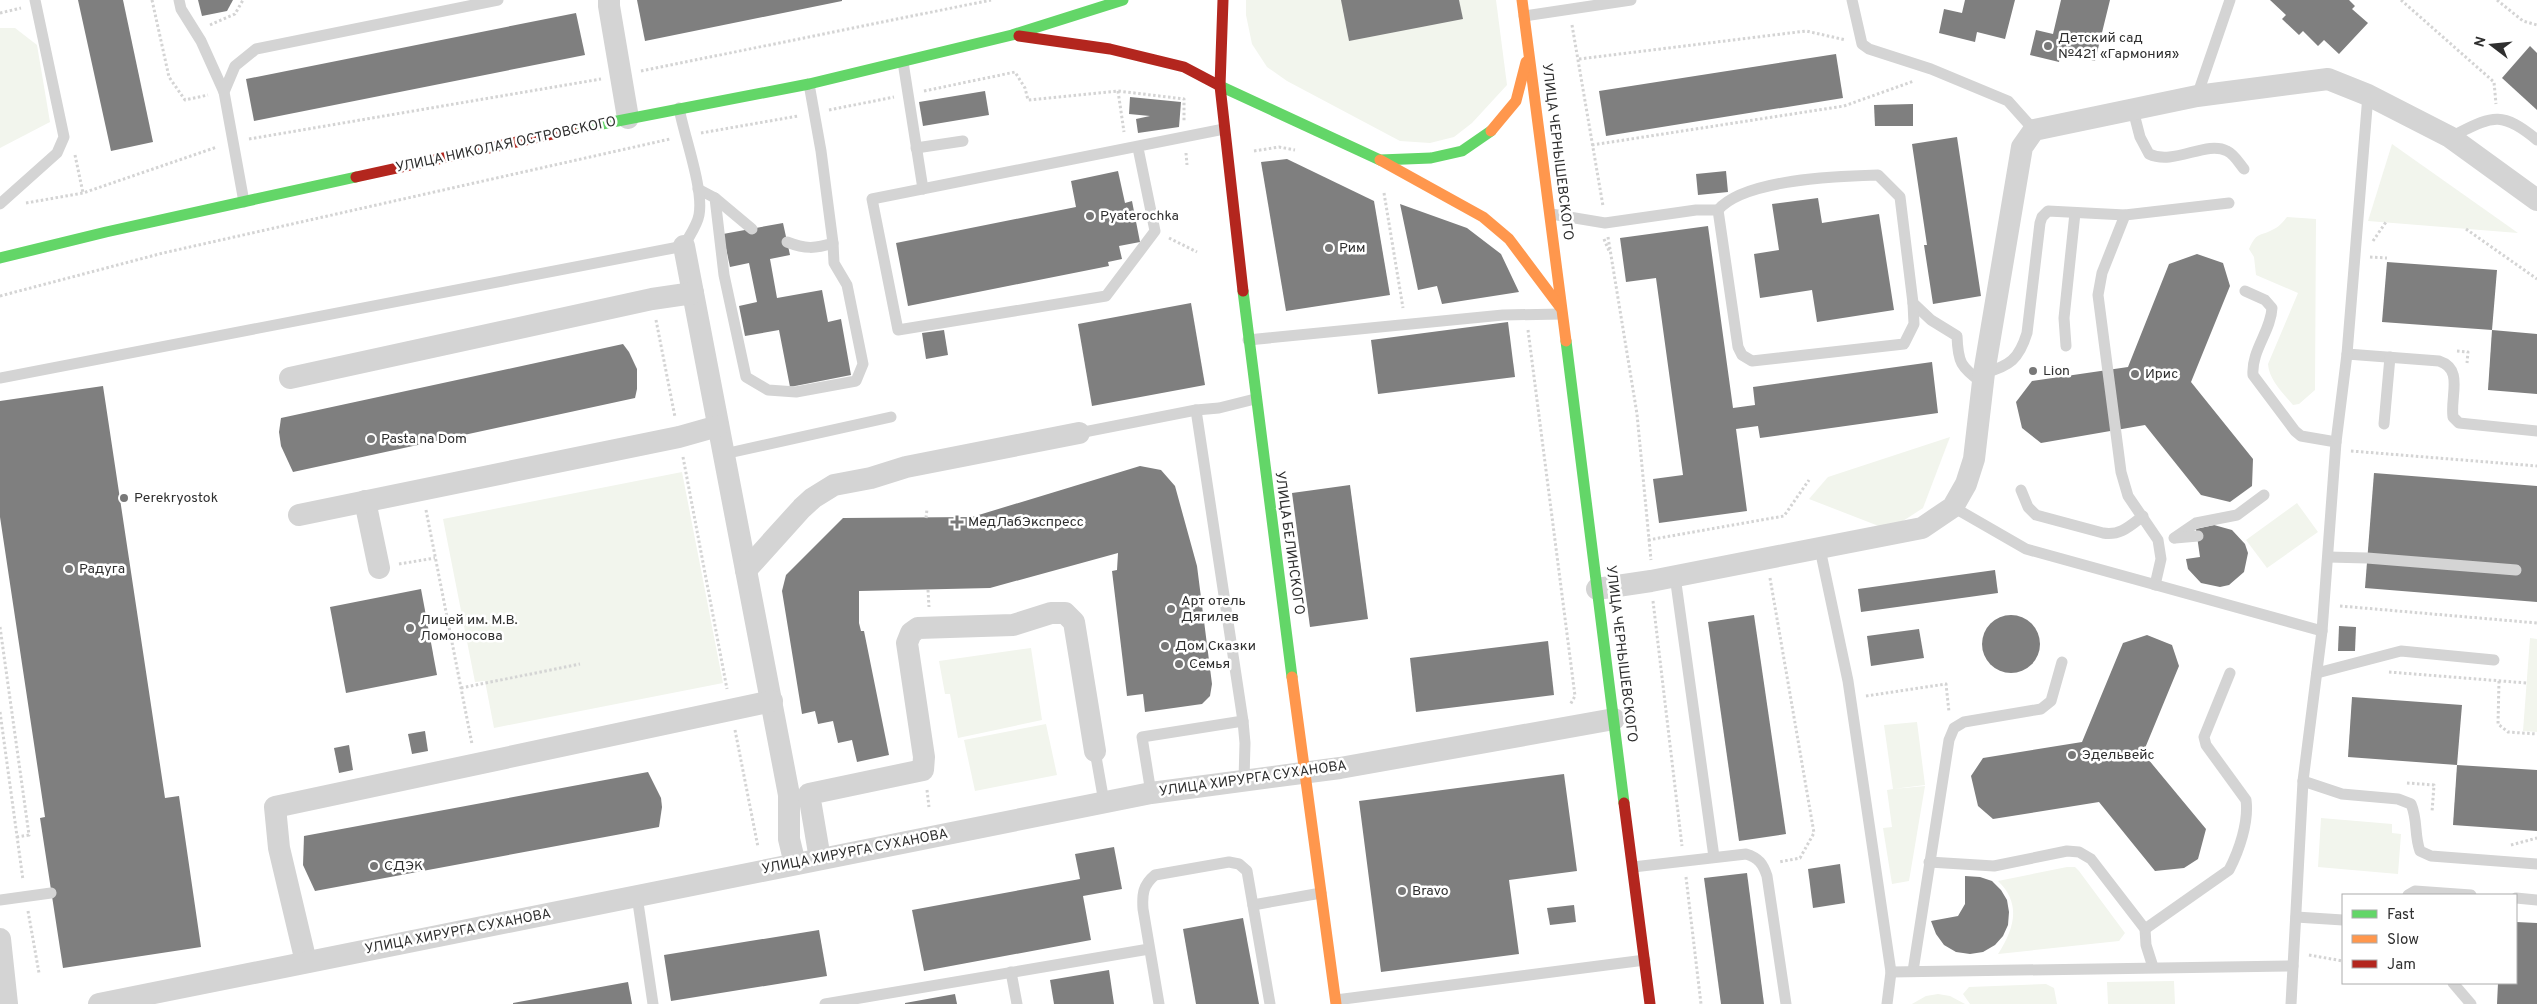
<svg xmlns="http://www.w3.org/2000/svg" width="2537" height="1004" viewBox="0 0 2537 1004" font-family="Overpass,sans-serif">
<style>
.green{fill:#f2f5ed}
.building{fill:#7f7f7f}
.lines{fill:none;stroke-linecap:round;stroke-linejoin:round}
.path{stroke:#d4d4d4;stroke-width:3;stroke-dasharray:2.5 2.5;stroke-linecap:butt}
.lane{stroke:#d4d4d4;stroke-width:11}
.street{stroke:#d4d4d4;stroke-width:22}
.fast{stroke:#63d668;stroke-width:11}
.slow{stroke:#ff974d;stroke-width:11}
.jam{stroke:#b3261e;stroke-width:11}
.poi-dot{fill:#787878;stroke:#fff;stroke-width:2}
.labels{text-anchor:middle;dominant-baseline:central;stroke-width:5;stroke-linejoin:round;paint-order:stroke}
.poi-label{font-size:14px;fill:#2f2f2f;stroke:#fff;text-anchor:start}
.street-label{font-size:14px;fill:#2f2f2f;stroke:#fff}
</style>
<rect width="100%" height="100%" fill="#fff"/>
<g class="green">
<polygon points="1246,0 1496,0 1507,85 1472,123 1454,137 1430,143 1400,141 1287,81 1267,67 1252,44 1246,15"/>
<polygon points="0,28 15,28 37,45 50,122 0,148"/>
<polygon points="2392,144 2518,233 2368,221"/>
<path d="M2287,217L2316,219L2315,390L2299,404L2293,405C2283,393 2269,380 2268,364L2298,293L2256,275L2254,257L2249,249C2257,232 2258,237 2272,230C2279,227 2283,222 2287,217Z"/>
<polygon points="1950,437 1923,508 1889,530 1809,499 1828,477"/>
<polygon points="682,472 723,683 494,728 485,681 475,682 443,519"/>
<polygon points="2297,503 2318,532 2267,568 2246,540"/>
<polygon points="2530,638 2537,639 2537,732 2523,731"/>
<polygon points="1031,648 1042,720 958,738 950,694 945,694 939,661"/>
<polygon points="1917,722 1925,785 1893,789 1925,786 1909,881 1892,884 1883,828 1892,827 1887,790 1893,789 1884,725"/>
<polygon points="1046,724 1057,775 975,791 964,740"/>
<polygon points="2321,818 2392,824 2392,833 2401,834 2398,874 2318,867"/>
<path d="M2067,867H2075L2079,871L2125,933L2119,941L1998,954C2014,929 2022,904 1998,881Z"/>
<polygon points="2174,981 2175,1004 2108,1004 2107,982"/>
<polygon points="2046,984 2054,988 2057,1004 1970,1004 1963,994 1969,987"/>
<polygon points="1938,994 1950,996 1965,1004 1912,1004 1926,996"/>
</g>
<g class="building">
<polygon points="78,0 123,0 153,142 111,151"/>
<polygon points="198,0 233,0 227,11 202,16"/>
<polygon points="637,0 842,0 842,1 645,41"/>
<polygon points="1341,0 1459,0 1463,19 1349,41"/>
<polygon points="1965,0 2015,0 2005,39 1977,32 1975,42 1939,33 1944,9 1962,13"/>
<polygon points="2061,0 2110,0 2095,61 2061,52 2059,62 2030,55 2036,30 2053,34"/>
<polygon points="2270,0 2349,0 2355,6 2352,9 2368,23 2339,54 2324,40 2318,46 2303,31 2299,35 2282,19 2286,15"/>
<polygon points="576,13 585,55 254,121 246,79"/>
<polygon points="2530,46 2537,53 2537,110 2502,78"/>
<polygon points="1836,54 1843,98 1606,136 1599,91"/>
<polygon points="985,91 989,115 923,126 919,102"/>
<polygon points="1130,97 1181,102 1179,127 1138,133 1136,119 1150,116 1129,114"/>
<polygon points="1913,104 1913,126 1875,126 1874,105"/>
<polygon points="1957,137 1981,296 1933,304 1924,245 1927,245 1912,144"/>
<polygon points="1287,159 1374,201 1390,295 1286,311 1261,162"/>
<polygon points="1118,171 1125,203 1132,201 1140,242 1119,246 1122,259 1108,262 1109,266 908,306 896,243 1076,207 1071,181"/>
<polygon points="1726,171 1728,192 1698,195 1696,174"/>
<polygon points="1818,198 1822,223 1879,214 1894,310 1817,322 1812,290 1760,298 1754,254 1779,250 1772,204"/>
<polygon points="1400,204 1467,228 1501,254 1519,292 1442,304 1437,286 1418,290"/>
<polygon points="783,223 790,255 770,259 777,298 822,290 828,322 841,319 851,375 790,387 779,330 745,336 739,306 757,302 749,263 730,267 723,234"/>
<polygon points="1708,226 1733,408 1755,405 1753,387 1932,362 1938,413 1760,438 1758,426 1736,429 1747,511 1659,523 1653,479 1683,475 1656,278 1626,282 1620,238"/>
<polygon points="2197,254 2223,263 2230,286 2191,382 2253,459 2252,486 2230,502 2201,495 2145,425 2041,443 2022,428 2016,402 2032,381 2128,367 2169,264"/>
<polygon points="2387,262 2497,270 2492,330 2382,322"/>
<polygon points="1191,303 1205,385 1092,406 1078,324"/>
<polygon points="1508,322 1515,377 1378,394 1371,340"/>
<polygon points="944,330 948,355 926,359 922,333"/>
<polygon points="2492,330 2537,334 2537,394 2488,390"/>
<polygon points="623,344 629,352 637,369 637,389 635,398 293,472 281,446 279,432 281,418"/>
<polygon points="103,386 165,798 179,796 201,947 63,968 40,818 45,817 0,517 0,401"/>
<polygon points="1140,466 1161,470 1175,486 1197,566 1212,684 1210,696 1202,704 1145,712 1143,694 1127,696 1112,571 1117,570 1118,553 990,588 859,591 859,623 861,631 864,631 889,755 857,762 852,740 838,743 833,721 818,724 815,711 802,714 782,591 786,575 843,518 972,517"/>
<polygon points="2374,473 2537,486 2537,602 2365,588"/>
<polygon points="1350,485 1368,619 1310,627 1292,493"/>
<polygon points="2214,525 2232,530 2245,544 2248,553 2244,572 2229,585 2220,587 2201,583 2188,569 2186,559 2200,557 2196,529"/>
<polygon points="1995,570 1998,593 1861,612 1858,589"/>
<polygon points="421,589 437,675 346,693 330,607"/>
<circle cx="2011" cy="644" r="29"/>
<polygon points="1754,615 1786,834 1739,841 1708,622"/>
<polygon points="2339,626 2356,627 2355,651 2338,651"/>
<polygon points="1919,629 1924,658 1871,666 1867,636"/>
<polygon points="2147,635 2172,645 2179,666 2143,753 2206,829 2198,859 2184,868 2155,871 2099,802 1993,819 1978,806 1971,776 1983,758 2082,742 2123,643"/>
<polygon points="1548,641 1554,695 1416,712 1410,658"/>
<polygon points="2352,697 2462,705 2457,765 2348,757"/>
<polygon points="425,731 428,751 412,754 408,734"/>
<polygon points="349,745 353,770 339,773 334,748"/>
<polygon points="2457,765 2537,770 2537,831 2453,825"/>
<polygon points="648,772 661,798 662,807 659,827 315,891 303,865 304,836"/>
<polygon points="1564,774 1577,871 1509,880 1519,954 1381,972 1359,801"/>
<polygon points="1114,847 1122,889 1083,896 1091,940 924,971 912,910 1080,879 1075,854"/>
<polygon points="1840,864 1845,903 1813,908 1808,869"/>
<polygon points="1747,873 1764,1004 1721,1004 1704,878"/>
<polygon points="1965,876 1980,877 1992,881 2001,890 2007,900 2009,912 2008,925 2003,936 1995,945 1983,952 1970,954 1956,952 1944,945 1936,934 1931,921 1958,916 1965,904"/>
<polygon points="1574,905 1576,922 1550,925 1547,908"/>
<polygon points="1243,918 1259,1004 1196,1004 1183,929"/>
<polygon points="2516,922 2537,923 2537,1004 2497,1004 2498,983 2516,983"/>
<polygon points="819,930 827,976 671,1001 664,955"/>
<polygon points="1109,970 1114,1004 1054,1004 1050,980"/>
<polygon points="628,982 632,1004 513,1004 513,1003"/>
<polygon points="955,994 957,1004 905,1004 905,1003"/>
</g>
<g class="lines">
<g class="path">
<polyline points="152,0 169,77 185,100 208,95"/>
<polyline points="2401,0 2494,82 2496,104"/>
<polyline points="2497,0 2523,21 2537,25"/>
<polyline points="0,13 21,8"/>
<polyline points="210,25 235,14 243,0"/>
<polyline points="1572,25 1603,206"/>
<polyline points="1579,59 1806,31 1846,40"/>
<polyline points="641,71 991,0"/>
<polyline points="924,91 1015,72 1025,88 1028,100 1118,91 1184,99 1184,122"/>
<polyline points="1118,91 1124,132"/>
<polyline points="829,110 894,97"/>
<polyline points="701,133 798,116"/>
<polyline points="249,139 601,79"/>
<polyline points="1592,145 1844,106 1914,81"/>
<polyline points="1254,151 1279,147 1295,150"/>
<polyline points="1186,153 1187,165"/>
<polyline points="75,155 83,193"/>
<polyline points="1384,193 1403,308"/>
<polyline points="26,203 83,193 217,147"/>
<polyline points="2466,229 2537,279"/>
<polyline points="1608,237 1637,414 1651,560"/>
<polyline points="1169,238 1197,252"/>
<polyline points="1604,239 1609,251"/>
<polyline points="2373,241 2386,222"/>
<polyline points="2370,257 2387,258"/>
<polyline points="0,296 163,253 670,139"/>
<polyline points="656,320 675,417"/>
<polyline points="1528,330 1575,696 1570,705"/>
<polyline points="2457,351 2468,352 2467,363"/>
<polyline points="2351,451 2537,466"/>
<polyline points="683,457 727,689"/>
<polyline points="426,510 472,744"/>
<polyline points="926,518 927,509"/>
<polyline points="1648,540 1784,516 1809,480"/>
<polyline points="399,564 435,558"/>
<polyline points="1770,578 1814,833 1800,858 1779,862"/>
<polyline points="928,590 929,607"/>
<polyline points="1653,601 1682,846"/>
<polyline points="2340,606 2537,623"/>
<polyline points="0,627 29,835 17,837"/>
<polyline points="2389,672 2527,683"/>
<polyline points="2499,681 2498,724 2508,732 2537,734"/>
<polyline points="461,688 580,664"/>
<polyline points="1866,696 1946,684 1949,712"/>
<polyline points="0,712 23,880"/>
<polyline points="735,730 758,847"/>
<polyline points="2407,783 2434,785 2432,812"/>
<polyline points="927,790 929,807"/>
<polyline points="2511,845 2537,838"/>
<polyline points="1686,877 1701,1004"/>
<polyline points="28,911 39,973"/>
<polyline points="2309,955 2343,961"/>
</g>
<g class="lane">
<polyline points="179,0 181,9 201,41 224,92"/>
<polyline points="1852,0 1862,44 1869,49 1931,69 2008,101 2034,130"/>
<polyline points="1524,16 1631,0"/>
<polyline points="903,62 923,189"/>
<polyline points="2197,96 2230,0"/>
<path d="M2133,110L2140,137L2149,154C2174,166 2206,140 2227,151C2234,154 2239,163 2244,169"/>
<path d="M2450,137C2490,118 2499,108 2537,140"/>
<polyline points="916,148 963,141"/>
<polyline points="1138,148 1155,231 1106,296 898,330 872,199 1224,129"/>
<polyline points="698,189 715,198 724,275 746,377 768,390 796,392 856,381 863,364 847,285 834,263 833,243"/>
<polyline points="715,198 752,229"/>
<polyline points="244,202 224,92 235,66 256,49 498,0"/>
<polyline points="0,204 57,153 64,137 35,0"/>
<path d="M1718,210C1744,179 1838,176 1878,175L1900,197L1913,303L1931,320L1957,336C1958,364 1961,366 1982,383"/>
<polyline points="1551,214 1605,223 1696,210 1718,210 1738,347 1742,355 1752,361 1904,344 1914,324 1913,303"/>
<polyline points="2125,215 2102,273 2098,295 2121,472 2128,496 2158,540 2161,559 2155,585"/>
<path d="M787,242C805,249 815,249 833,243L821,151L809,84"/>
<path d="M2245,291L2265,300L2272,308C2271,331 2251,351 2253,375L2295,431L2301,436L2336,442"/>
<polyline points="1248,340 1503,315 1562,314"/>
<polyline points="2066,346 2064,318 2075,213"/>
<path d="M2347,354L2439,361C2464,369 2450,396 2453,417L2459,423L2537,431"/>
<path d="M1984,373C2010,366 2019,359 2027,333L2040,223L2042,217L2048,211L2125,215L2229,203"/>
<path d="M0,378L684,246C689,236 697,226 699,215C704,189 684,136 679,108"/>
<polyline points="1196,410 1243,721 1245,743 1244,780"/>
<polyline points="2384,424 2390,357"/>
<polyline points="1079,433 1196,410 1219,408 1255,399"/>
<polyline points="724,454 891,417"/>
<path d="M2021,490L2028,507L2036,515L2103,533C2120,536 2130,526 2143,516"/>
<polyline points="1953,507 2026,549 2322,631"/>
<polyline points="2174,538 2196,523 2237,515 2264,495"/>
<polyline points="2175,538 2198,536"/>
<polyline points="1820,549 1848,681 1891,972 1887,1004"/>
<polyline points="2328,557 2367,558 2516,570"/>
<polyline points="1675,576 1714,857"/>
<polyline points="2317,673 2401,651 2494,660"/>
<polyline points="1095,751 1104,802"/>
<path d="M2303,781L2342,794L2398,799L2411,804C2418,820 2414,835 2420,851L2431,856L2537,864"/>
<polyline points="1151,793 1142,737 1243,721"/>
<polyline points="1929,862 1994,866 2067,851 2079,852 2091,859 2145,929 2146,945 2153,967"/>
<path d="M1633,867L1746,854C1759,858 1763,864 1767,876L1786,1004"/>
<polyline points="2408,895 2415,891 2471,895"/>
<polyline points="637,896 653,1004"/>
<polyline points="2516,898 2537,900"/>
<polyline points="0,900 51,893"/>
<polyline points="1253,905 1321,893"/>
<polyline points="2296,917 2343,920"/>
<path d="M2145,929L2229,870C2239,851 2249,822 2246,800L2206,745L2204,737L2230,673"/>
<polyline points="1913,971 1949,740 1954,728 1964,722 2041,709 2051,701 2062,662"/>
<polyline points="1011,972 1017,1004"/>
<polyline points="1891,972 2293,966"/>
<polyline points="2453,983 2471,1004"/>
<polyline points="1336,1000 1645,960"/>
<polyline points="825,1004 1149,949"/>
<path d="M1159,1004L1143,909C1142,894 1143,885 1155,875L1229,862L1239,864L1247,871L1270,1004"/>
<polyline points="2291,1004 2303,781 2322,631 2336,442 2347,354 2368,95"/>
</g>
<g class="street">
<polyline points="609,0 609,6 628,118"/>
<polyline points="684,246 789,795 789,839 795,864"/>
<polyline points="290,378 652,299 693,293"/>
<polyline points="365,501 379,568"/>
<polyline points="299,515 679,437 718,426"/>
<polyline points="746,570 802,508 813,498 834,485 871,478 906,467 1079,433"/>
<polyline points="1597,589 1651,581 1922,528 1953,507 1966,484 1974,459 1984,373 2022,147 2034,130 2197,96 2328,79 2368,95 2450,137 2537,200"/>
<polyline points="820,859 809,794 923,770 924,757 907,643 911,633 918,628 1013,625 1051,613 1065,613 1074,622 1095,751"/>
<polyline points="0,939 7,1004"/>
<polyline points="306,962 279,848 275,807 772,701"/>
<polyline points="99,1004 1151,793 1340,768 1614,719"/>
</g>
<g class="fast">
<polyline points="1220,86 1380,160 1431,158 1462,151 1491,131"/>
<polyline points="571,130 809,84 1012,35 1123,0"/>
<polyline points="0,258 106,232 356,177"/>
<polyline points="1243,291 1292,677"/>
<polyline points="1566,341 1624,803"/>
</g>
<g class="slow">
<polyline points="1522,0 1566,341"/>
<polyline points="1491,131 1516,101 1526,62"/>
<polyline points="1380,160 1483,217 1509,239 1560,307"/>
<polyline points="1292,677 1336,1004"/>
</g>
<g class="jam">
<polyline points="1223,0 1220,86 1243,291"/>
<polyline points="1019,36 1110,49 1184,67 1220,86"/>
<polyline points="356,177 571,130"/>
<polyline points="1624,803 1650,1004"/>
</g>
</g>
<g class="poi-dot">
<circle cx="2048" cy="46" r="5"/>
<circle cx="1090" cy="216" r="5"/>
<circle cx="1329" cy="248" r="5"/>
<circle cx="2033" cy="371" r="5"/>
<circle cx="2135" cy="374" r="5"/>
<circle cx="371" cy="439" r="5"/>
<circle cx="124" cy="498" r="5"/>
<path d="M954.5 514.5h5v5h5v5h-5v5h-5v-5h-5v-5h5z"/>
<circle cx="69" cy="569" r="5"/>
<circle cx="1171" cy="609" r="5"/>
<circle cx="410" cy="628" r="5"/>
<circle cx="1165" cy="646" r="5"/>
<circle cx="1179" cy="664" r="5"/>
<circle cx="2072" cy="755" r="5"/>
<circle cx="374" cy="866" r="5"/>
<circle cx="1402" cy="891" r="5"/>
</g>
<g class="labels">
<g class="poi-label">
<text x="2058" y="38">Детский сад<tspan x="2058" dy="16">№421 «Гармония»</tspan></text>
<text x="1100" y="216">Pyaterochka</text>
<text x="1339" y="248">Рим</text>
<text x="2043" y="371">Lion</text>
<text x="2145" y="374">Ирис</text>
<text x="381" y="439">Pasta na Dom</text>
<text x="134" y="498">Perekryostok</text>
<text x="968" y="522">МедЛабЭкспресс</text>
<text x="79" y="569">Радуга</text>
<text x="1181" y="601">Арт отель<tspan x="1181" dy="16">Дягилев</tspan></text>
<text x="420" y="620">Лицей им. М.В.<tspan x="420" dy="16">Ломоносова</tspan></text>
<text x="1175" y="646">Дом Сказки</text>
<text x="1189" y="664">Семья</text>
<text x="2082" y="755">Эдельвейс</text>
<text x="384" y="866">СДЭК</text>
<text x="1412" y="891">Bravo</text>
</g>
<g class="street-label">
<text transform="translate(506 145) rotate(-12)">УЛИЦА НИКОЛАЯ ОСТРОВСКОГО</text>
<text transform="translate(1557 152) rotate(83)">УЛИЦА ЧЕРНЫШЕВСКОГО</text>
<text transform="translate(1289 543) rotate(82)">УЛИЦА БЕЛИНСКОГО</text>
<text transform="translate(1621 654) rotate(83)">УЛИЦА ЧЕРНЫШЕВСКОГО</text>
<text transform="translate(1253 779) rotate(-8)">УЛИЦА ХИРУРГА СУХАНОВА</text>
<text transform="translate(855 852) rotate(-11)">УЛИЦА ХИРУРГА СУХАНОВА</text>
<text transform="translate(458 932) rotate(-11)">УЛИЦА ХИРУРГА СУХАНОВА</text>
</g>
</g>
<rect x="2342" y="894" width="175" height="90" fill="#ffffff" stroke="#acacac"/>
<rect x="2352" y="910" width="25" height="8" fill="#63d668" stroke="#acacac"/>
<text x="2387" y="919" font-size="15" fill="#2f2f2f">Fast</text>
<rect x="2352" y="935" width="25" height="8" fill="#ff974d" stroke="#acacac"/>
<text x="2387" y="944" font-size="15" fill="#2f2f2f">Slow</text>
<rect x="2352" y="960" width="25" height="8" fill="#b3261e" stroke="#acacac"/>
<text x="2387" y="969" font-size="15" fill="#2f2f2f">Jam</text>
<g transform="translate(2492 45) rotate(286)" stroke="#ffffff" stroke-width="4" paint-order="stroke">
<path d="M0-4L9 19L0 12L-9 19Z" fill="#2f2f2f"/>
<text y="-8" font-size="14" font-weight="bold" text-anchor="middle" fill="#2f2f2f">N</text>
</g>
</svg>
